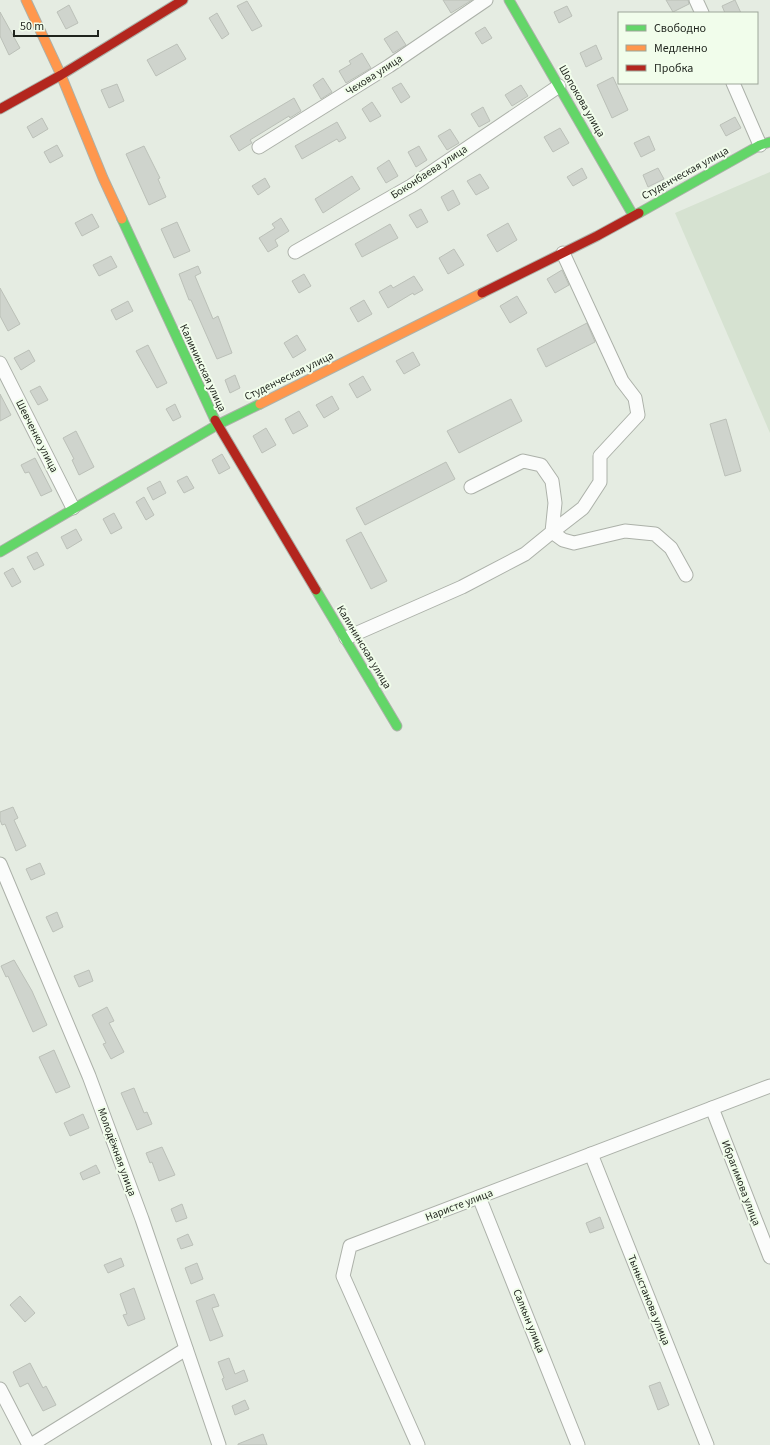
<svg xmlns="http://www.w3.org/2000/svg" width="770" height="1445" viewBox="0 0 770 1445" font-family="'Source Sans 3',sans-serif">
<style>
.built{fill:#d6e2d1}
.building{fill:#cfd4cd;stroke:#bbc0b8}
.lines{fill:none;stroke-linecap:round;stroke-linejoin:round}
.street-casing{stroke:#acb1a9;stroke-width:15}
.fast-casing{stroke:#acb1a9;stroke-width:11}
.slow-casing{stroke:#acb1a9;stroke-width:11}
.jam-casing{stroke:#acb1a9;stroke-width:11}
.street{stroke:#fbfcfb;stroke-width:13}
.fast{stroke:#63d668;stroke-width:9}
.slow{stroke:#ff974d;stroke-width:9}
.jam{stroke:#b3261e;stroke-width:9}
.labels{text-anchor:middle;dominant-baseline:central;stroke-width:4;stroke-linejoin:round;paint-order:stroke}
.street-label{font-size:11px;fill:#1f241d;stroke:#f1fdeb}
</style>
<rect width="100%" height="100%" fill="#e5ece2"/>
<polygon class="built" points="770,172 770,433 675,213"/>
<g class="building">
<polygon points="443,0 472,0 451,13"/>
<polygon points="666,0 688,0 689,4 673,12"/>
<polygon points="735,0 741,13 725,13 722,6"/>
<polygon points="247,1 262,26 252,31 237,6"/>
<polygon points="69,5 78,23 66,29 57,12"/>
<polygon points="567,6 572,16 559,23 554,12"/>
<polygon points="0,12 20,48 9,55 0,36"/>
<polygon points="217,13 229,34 222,39 209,18"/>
<polygon points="485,27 492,38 482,44 475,33"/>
<polygon points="397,31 406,45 393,53 384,39"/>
<polygon points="177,44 186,59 156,76 147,60"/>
<polygon points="596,45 602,59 586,67 580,53"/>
<polygon points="362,53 371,68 346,83 339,71 351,64 349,61"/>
<polygon points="613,77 628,110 612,118 597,85"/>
<polygon points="323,78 332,92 321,99 313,85"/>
<polygon points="401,83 410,97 401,103 392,88"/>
<polygon points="117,84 124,101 109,108 101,90"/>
<polygon points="521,85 528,96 512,106 505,95"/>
<polygon points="294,98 301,111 290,118 289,116 250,140 252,143 239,151 230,136"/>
<polygon points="372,102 381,116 370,122 362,109"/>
<polygon points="483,107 490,121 479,127 471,114"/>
<polygon points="735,117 741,128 726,136 720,125"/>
<polygon points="42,118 48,129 33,138 27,127"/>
<polygon points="337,122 346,138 339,142 337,139 302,159 295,146"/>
<polygon points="560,128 569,143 553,152 544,137"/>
<polygon points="450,129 459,143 447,150 438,136"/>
<polygon points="649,136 655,150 641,157 634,143"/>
<polygon points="57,145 63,156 50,163 44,152"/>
<polygon points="144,146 160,178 158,179 166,197 149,205 126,154"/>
<polygon points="419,146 427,160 416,167 408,152"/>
<polygon points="389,160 398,176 386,183 377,168"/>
<polygon points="582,168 587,178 573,186 567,177"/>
<polygon points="658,168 664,179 648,187 643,175"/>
<polygon points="480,174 489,188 476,195 467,181"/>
<polygon points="352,176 360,189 323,213 315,199"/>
<polygon points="265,178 270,187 258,195 252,186"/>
<polygon points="453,190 460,204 448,211 441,197"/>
<polygon points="421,209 428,222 417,228 409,215"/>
<polygon points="92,214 99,227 82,236 75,223"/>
<polygon points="281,218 289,231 275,240 278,246 268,252 259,238 275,228 272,224"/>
<polygon points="177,222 190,251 174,258 161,229"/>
<polygon points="508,223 517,240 497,252 487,235"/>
<polygon points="390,224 398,238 362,257 355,244"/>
<polygon points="454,249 464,265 448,274 439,258"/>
<polygon points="111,256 117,267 99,276 93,265"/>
<polygon points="198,266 201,273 195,276 213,319 218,316 232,353 217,359 191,300 189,300 179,274"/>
<polygon points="562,270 569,285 555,293 547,279"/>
<polygon points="304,274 311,286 299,293 292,281"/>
<polygon points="414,276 423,290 414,295 413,293 388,308 379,292 391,285 393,288"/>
<polygon points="0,288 20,324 8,331 0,316"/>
<polygon points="517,296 527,313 510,323 500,306"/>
<polygon points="364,300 372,314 358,322 350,308"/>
<polygon points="128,301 133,311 116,320 111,310"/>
<polygon points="587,323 595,342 546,367 537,349"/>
<polygon points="297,335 306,350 293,358 284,343"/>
<polygon points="148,345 167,383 157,388 136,351"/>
<polygon points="29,350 35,361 21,370 14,358"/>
<polygon points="413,352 420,365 404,374 396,361"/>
<polygon points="235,375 240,388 230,393 225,380"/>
<polygon points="363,376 371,390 357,398 349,384"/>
<polygon points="40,386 48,400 38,405 30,391"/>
<polygon points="0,394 11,415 0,421"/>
<polygon points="332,396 339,409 324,418 316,405"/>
<polygon points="511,399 522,421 459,453 447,431"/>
<polygon points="175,404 181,417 173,421 166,409"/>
<polygon points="299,411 308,426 293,434 285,419"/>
<polygon points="726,419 741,471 725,476 710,424"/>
<polygon points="266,428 276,445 262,453 253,436"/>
<polygon points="76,431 94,467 79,475 72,460 74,459 63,438"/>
<polygon points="222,454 230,468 219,474 212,460"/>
<polygon points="35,458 52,491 41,496 29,472 25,473 21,465"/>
<polygon points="446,462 455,479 365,525 356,508"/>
<polygon points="187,476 194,488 184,493 177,481"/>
<polygon points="160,481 166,493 153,500 147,488"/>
<polygon points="144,497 154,515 146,520 136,502"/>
<polygon points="114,513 122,528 111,534 103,519"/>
<polygon points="76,529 82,540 67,549 61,537"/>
<polygon points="361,532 387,581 371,589 346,540"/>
<polygon points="37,552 44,565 34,570 27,557"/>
<polygon points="13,568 21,582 12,587 4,573"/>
<polygon points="13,807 18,818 14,820 26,846 16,851 5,824 2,825 0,820 0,812"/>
<polygon points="40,863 45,874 31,880 26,869"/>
<polygon points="57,912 63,927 53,932 46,917"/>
<polygon points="14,960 32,991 47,1025 33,1032 8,976 6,977 1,966"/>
<polygon points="89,970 93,981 79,987 74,976"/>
<polygon points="107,1007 114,1021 109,1023 124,1052 111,1059 103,1044 106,1043 92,1015"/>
<polygon points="54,1050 70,1087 56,1093 39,1057"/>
<polygon points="134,1088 144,1113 147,1112 152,1124 137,1130 121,1093"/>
<polygon points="83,1114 89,1128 70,1136 64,1123"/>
<polygon points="162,1147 175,1175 159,1181 152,1162 150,1163 146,1153"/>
<polygon points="96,1165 100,1173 83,1180 80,1173"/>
<polygon points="182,1204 187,1218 176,1222 171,1209"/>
<polygon points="600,1217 604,1228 590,1233 586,1223"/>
<polygon points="188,1234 193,1245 181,1249 177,1239"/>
<polygon points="121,1258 124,1266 108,1273 104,1265"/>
<polygon points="197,1263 203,1279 191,1284 185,1268"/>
<polygon points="134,1288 145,1319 128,1326 123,1315 127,1314 120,1294"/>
<polygon points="214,1294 219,1306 212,1308 223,1336 210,1341 196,1301"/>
<polygon points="20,1296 35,1313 25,1322 10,1305"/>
<polygon points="229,1358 235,1374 244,1370 248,1381 226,1390 222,1379 224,1378 218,1362"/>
<polygon points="30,1363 43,1388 46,1386 56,1405 43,1411 28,1383 20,1387 13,1372"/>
<polygon points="660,1382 669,1405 658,1410 649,1386"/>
<polygon points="245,1400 249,1409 235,1415 232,1406"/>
<polygon points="263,1434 267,1445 238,1445 238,1444"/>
</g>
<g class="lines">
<defs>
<g id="street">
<polyline points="696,0 702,13"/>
<polyline points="733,83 760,145"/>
<polyline points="259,147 389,66 486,0"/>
<polyline points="295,252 411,186 559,86"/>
<polyline points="563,253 622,381 635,398 638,415 600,456 600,482 583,508 552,532 563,540 574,543 625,531 655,534 671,548 686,575"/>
<polyline points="0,363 73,508"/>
<polyline points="346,638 462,587 525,554 552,532 555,503 552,481 541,465 523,461 471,487"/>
<polyline points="0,864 89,1076 142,1219 219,1445"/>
<polyline points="712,1108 770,1257"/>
<polyline points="591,1154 707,1445"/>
<polyline points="479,1197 578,1445"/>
<polyline points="0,1389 29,1445"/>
<polyline points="31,1445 186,1349"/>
<polyline points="418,1445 343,1276 350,1246 770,1086"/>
</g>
<g id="fast">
<polyline points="509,0 633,215"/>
<polyline points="639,213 760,145 770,142"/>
<polyline points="122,219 215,420"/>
<polyline points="0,552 217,425 260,404"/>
<polyline points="316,590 397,726"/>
</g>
<g id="slow">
<polyline points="26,0 61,75 103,178 122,219"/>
<polyline points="260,404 482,293"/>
</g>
<g id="jam">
<polyline points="0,109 61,75 183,0"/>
<polyline points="482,293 597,236 639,213"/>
<polyline points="215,420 316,590"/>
</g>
</defs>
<use href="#street" class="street-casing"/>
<use href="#fast" class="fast-casing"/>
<use href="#slow" class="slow-casing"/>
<use href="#jam" class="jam-casing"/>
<use href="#street" class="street"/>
<use href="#fast" class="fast"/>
<use href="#slow" class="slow"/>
<use href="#jam" class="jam"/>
</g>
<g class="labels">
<g class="street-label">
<text transform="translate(374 75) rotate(-33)">Чехова улица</text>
<text transform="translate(582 101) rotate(60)">Шопокова улица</text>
<text transform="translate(429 172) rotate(-33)">Боконбаева улица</text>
<text transform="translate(685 173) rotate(-29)">Студенческая улица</text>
<text transform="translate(203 368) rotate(65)">Калининская улица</text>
<text transform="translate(289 376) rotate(-26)">Студенческая улица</text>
<text transform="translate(37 436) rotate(63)">Шевченко улица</text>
<text transform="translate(364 647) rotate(59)">Калининская улица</text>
<text transform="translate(117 1152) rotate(70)">Молодёжная улица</text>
<text transform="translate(741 1183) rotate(69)">Ибрагимова улица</text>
<text transform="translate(459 1205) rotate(-21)">Наристе улица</text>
<text transform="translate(649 1300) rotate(68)">Тыныстанова улица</text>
<text transform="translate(529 1321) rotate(68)">Салкын улица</text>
</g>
</g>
<rect x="618" y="12" width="140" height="72" fill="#f1fdeb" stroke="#9da699"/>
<rect x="626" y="25" width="20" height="6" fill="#63d668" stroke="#9da699"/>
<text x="654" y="32" font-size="12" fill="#1f241d">Свободно</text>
<rect x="626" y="45" width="20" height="6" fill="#ff974d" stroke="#9da699"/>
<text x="654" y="52" font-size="12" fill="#1f241d">Медленно</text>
<rect x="626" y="65" width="20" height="6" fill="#b3261e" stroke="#9da699"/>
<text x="654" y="72" font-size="12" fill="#1f241d">Пробка</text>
<path d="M14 30v6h84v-6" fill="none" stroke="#1f241d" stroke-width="2"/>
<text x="20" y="30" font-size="12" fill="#1f241d" stroke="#f1fdeb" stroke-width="3" paint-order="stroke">50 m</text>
</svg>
